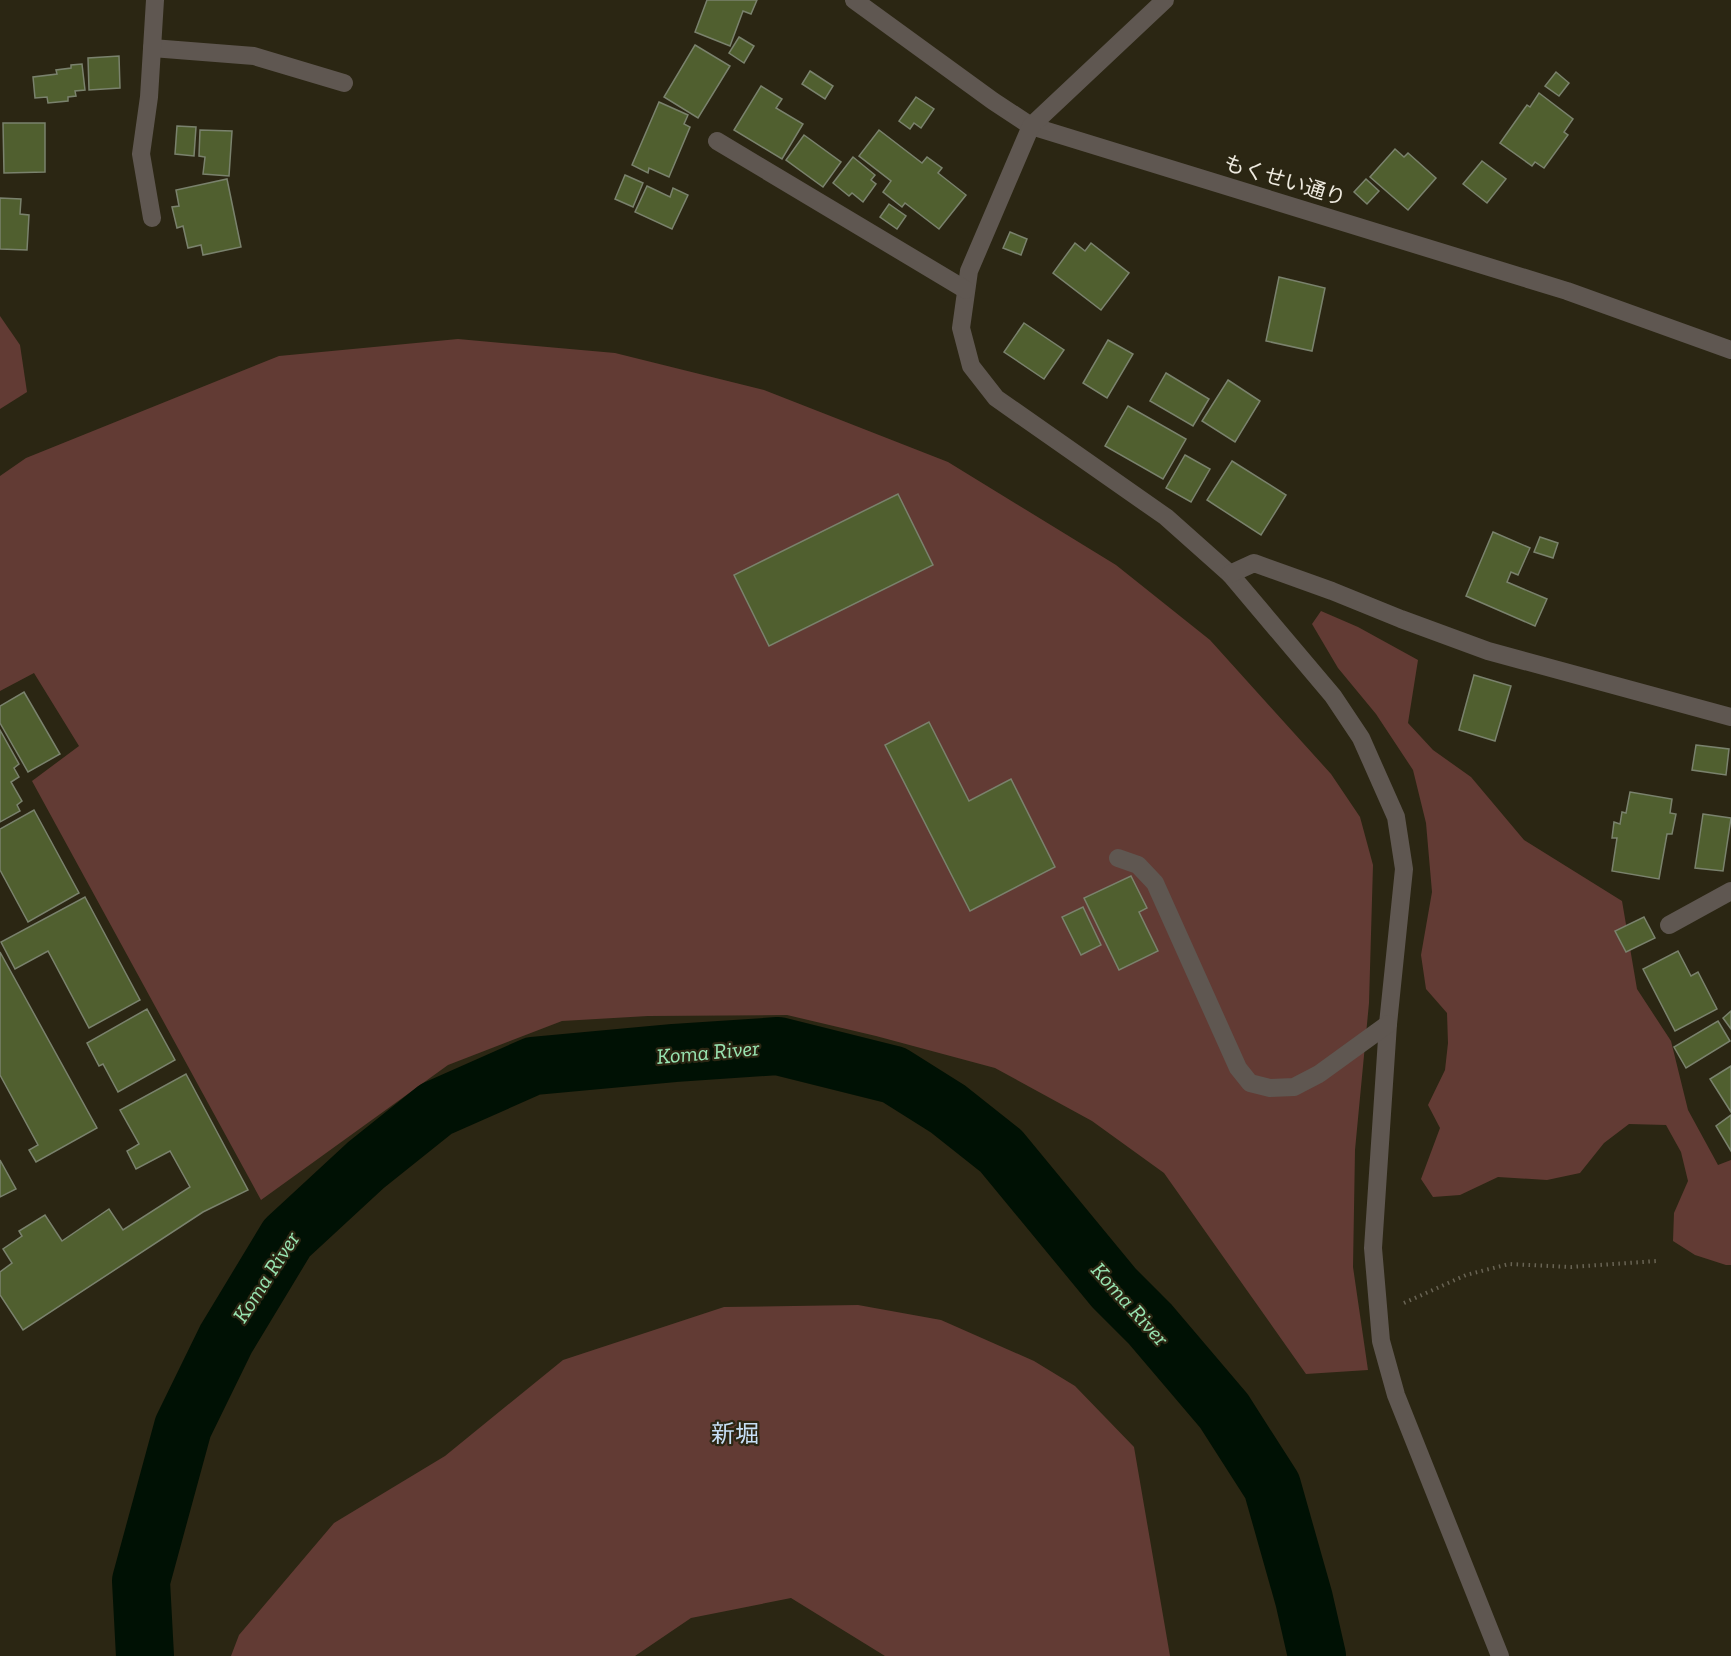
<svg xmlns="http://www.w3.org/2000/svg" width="1731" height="1656" viewBox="0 0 1731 1656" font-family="'Zilla Slab','Noto Sans JP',serif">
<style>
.green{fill:#623b34}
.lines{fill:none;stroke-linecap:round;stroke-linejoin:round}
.river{stroke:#001104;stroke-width:58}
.building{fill:#505f2f;stroke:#7a826d;stroke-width:1.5}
.path{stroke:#696454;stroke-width:4;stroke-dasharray:1.5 4.5;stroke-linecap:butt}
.minor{stroke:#5f5751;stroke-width:18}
.labels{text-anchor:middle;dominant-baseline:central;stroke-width:4.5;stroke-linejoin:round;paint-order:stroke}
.street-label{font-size:21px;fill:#efebe0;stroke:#2b2613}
.water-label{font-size:22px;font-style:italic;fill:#99e5b2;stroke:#2b2613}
.quarter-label{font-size:24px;fill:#c6dff5;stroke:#2b2613}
</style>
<rect width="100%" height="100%" fill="#2b2613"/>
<g class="green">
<polygon points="0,316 20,345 27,392 0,409"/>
<polygon points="458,339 615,353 764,390 948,462 1116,565 1210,640 1331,774 1360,817 1373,865 1369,1003 1355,1150 1353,1267 1368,1370 1306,1374 1164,1173 1092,1121 995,1068 876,1036 787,1015 648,1016 562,1021 448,1065 261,1200 32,781 79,746 34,673 0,691 0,476 26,458 279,356"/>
<polygon points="1321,611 1358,627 1418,660 1408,723 1433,750 1471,777 1524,840 1622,901 1637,989 1671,1041 1688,1110 1718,1165 1731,1160 1731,1265 1726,1265 1695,1255 1673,1241 1674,1213 1688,1181 1681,1152 1666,1125 1629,1124 1604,1143 1580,1173 1547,1180 1498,1177 1460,1195 1433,1197 1421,1179 1440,1128 1428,1105 1445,1070 1448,1043 1447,1013 1426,989 1421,955 1432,892 1426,823 1413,770 1376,714 1338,668 1312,624"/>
<polygon points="858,1305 941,1320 1034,1361 1075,1386 1134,1447 1170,1656 885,1656 791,1598 691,1618 635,1656 231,1656 239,1635 334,1523 445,1456 563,1360 724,1307"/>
</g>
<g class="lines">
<polyline class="river" points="145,1656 141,1581 183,1427 226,1339 287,1238 366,1165 436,1109 533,1066 674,1053 778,1046 894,1075 948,1109 1001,1151 1114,1288 1150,1324 1224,1411 1272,1486 1304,1599 1317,1656"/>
</g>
<g class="building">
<polygon points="707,0 757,0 751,14 743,11 730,46 695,32"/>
<polygon points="739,37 754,46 744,63 729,53"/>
<polygon points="695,45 730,66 698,118 664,97"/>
<polygon points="119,56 120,88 89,90 88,58"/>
<polygon points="82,64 85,90 75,91 76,96 68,97 68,101 48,103 47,97 35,98 33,77 57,74 56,70 71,68 71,65"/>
<polygon points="810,71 833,86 825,99 802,84"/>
<polygon points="1556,72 1569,83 1559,96 1545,86"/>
<polygon points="761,86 782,99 776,108 803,124 782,159 734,130"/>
<polygon points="1539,93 1573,119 1564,132 1568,135 1544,168 1535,162 1532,166 1500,143 1527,105 1530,107"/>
<polygon points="916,97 934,109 921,128 914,123 910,129 899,121"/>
<polygon points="659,102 688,115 684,124 690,127 669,177 649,168 648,173 632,165"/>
<polygon points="3,123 45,123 45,172 4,173"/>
<polygon points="177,126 196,127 194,156 175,154"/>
<polygon points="200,130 232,131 229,176 203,174 205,157 199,156"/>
<polygon points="879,130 922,163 927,157 942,168 938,173 966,195 939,229 905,203 902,207 883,192 891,181 859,156"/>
<polygon points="804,135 841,162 823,187 786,160"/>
<polygon points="1395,149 1404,157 1408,153 1436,178 1408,210 1370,177"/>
<polygon points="853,157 875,175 871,180 876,184 863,202 852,193 849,196 833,183"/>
<polygon points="1482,161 1506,179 1487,203 1463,184"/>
<polygon points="625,175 643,183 633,207 615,199"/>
<polygon points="227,179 241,247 203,255 201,245 188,248 183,226 177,228 172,207 179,206 176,190"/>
<polygon points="1366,179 1379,191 1367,204 1354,192"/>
<polygon points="647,186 670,197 673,188 688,195 672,229 635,212"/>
<polygon points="0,198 21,199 20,214 29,215 27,250 0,249"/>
<polygon points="889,204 906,216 897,229 880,217"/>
<polygon points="1010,232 1027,239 1021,255 1003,248"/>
<polygon points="1075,243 1085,251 1091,243 1129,273 1101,310 1053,273"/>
<polygon points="1279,277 1325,288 1312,351 1266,341"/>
<polygon points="1024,323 1064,350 1044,379 1004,352"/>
<polygon points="1108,340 1133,354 1107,398 1083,383"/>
<polygon points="1166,373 1209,399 1193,426 1150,401"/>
<polygon points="1228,380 1260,401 1235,442 1202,421"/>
<polygon points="1128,406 1186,439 1163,479 1105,446"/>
<polygon points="1185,455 1210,469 1191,502 1166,488"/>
<polygon points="1232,461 1286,495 1261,535 1207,500"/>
<polygon points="898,494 933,565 769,646 734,575"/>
<polygon points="1493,532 1530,548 1518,575 1511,572 1507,582 1547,599 1535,626 1466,596"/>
<polygon points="1540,537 1558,543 1553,558 1534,552"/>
<polygon points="1474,675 1511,686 1495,741 1459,730"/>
<polygon points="24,692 60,754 28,772 0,723 0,706"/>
<polygon points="929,722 969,801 1011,779 1055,867 970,911 885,745"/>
<polygon points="0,730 19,764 14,768 19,777 11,782 22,801 17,805 20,811 0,822"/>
<polygon points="1696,745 1729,749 1726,775 1692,770"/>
<polygon points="1630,792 1672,799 1670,813 1676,814 1672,834 1667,834 1659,879 1612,871 1617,838 1612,838 1614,822 1620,824 1622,812 1626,813"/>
<polygon points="34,810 79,893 28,922 0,870 0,829"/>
<polygon points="1703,814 1731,818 1723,871 1695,868"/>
<polygon points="1131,876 1147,908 1139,912 1158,951 1119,970 1084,898"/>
<polygon points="85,897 140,1000 89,1028 48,951 15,969 1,942"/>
<polygon points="1083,907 1101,945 1081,955 1062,917"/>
<polygon points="1644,917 1655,938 1626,952 1615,931"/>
<polygon points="1678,951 1691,976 1698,972 1717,1009 1675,1031 1643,969"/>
<polygon points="0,952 97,1128 36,1162 29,1150 38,1145 0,1075"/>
<polygon points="147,1009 175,1060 118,1092 103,1064 99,1066 87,1043"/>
<polygon points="1731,1011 1731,1029 1723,1018"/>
<polygon points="1718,1021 1730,1041 1686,1068 1674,1047"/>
<polygon points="1731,1066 1731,1112 1710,1079"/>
<polygon points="186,1074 248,1190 203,1212 23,1330 0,1295 0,1272 12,1263 3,1249 22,1236 19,1231 45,1215 62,1241 109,1209 123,1230 190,1187 170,1151 136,1169 127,1151 139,1144 120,1110"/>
<polygon points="1731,1115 1731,1151 1716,1126"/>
<polygon points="0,1160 16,1189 0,1197"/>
</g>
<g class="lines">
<polyline class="path" points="1404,1303 1466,1275 1509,1264 1571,1267 1657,1261"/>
<g class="minor">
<polyline points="854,0 993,101 1031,126 1567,291 1731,350"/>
<polyline points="1165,0 1031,126 969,271 961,328 971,366 996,398 1166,517 1230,574 1333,696 1361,738 1396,817 1404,869 1388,1024 1373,1248 1381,1341 1396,1395 1500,1656"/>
<polyline points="152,48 254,56 344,83"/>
<polyline points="717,141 966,290"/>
<polyline points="152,218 141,154 149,97 155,0"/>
<polyline points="1230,574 1254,563 1332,591 1401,619 1488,651 1731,717"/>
<polyline points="1118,858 1138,865 1155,883 1238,1068 1250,1083 1270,1088 1294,1087 1319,1074 1388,1024"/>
<polyline points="1669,925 1731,891"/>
</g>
</g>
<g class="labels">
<g class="street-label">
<text transform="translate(1285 180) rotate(17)">もくせい通り</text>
</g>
<g class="water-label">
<text transform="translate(708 1052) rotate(-5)">Koma River</text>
<text transform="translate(266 1277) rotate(-57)">Koma River</text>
<text transform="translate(1130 1304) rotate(48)">Koma River</text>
</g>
<g class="quarter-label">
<text x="735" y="1433">新堀</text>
</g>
</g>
</svg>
